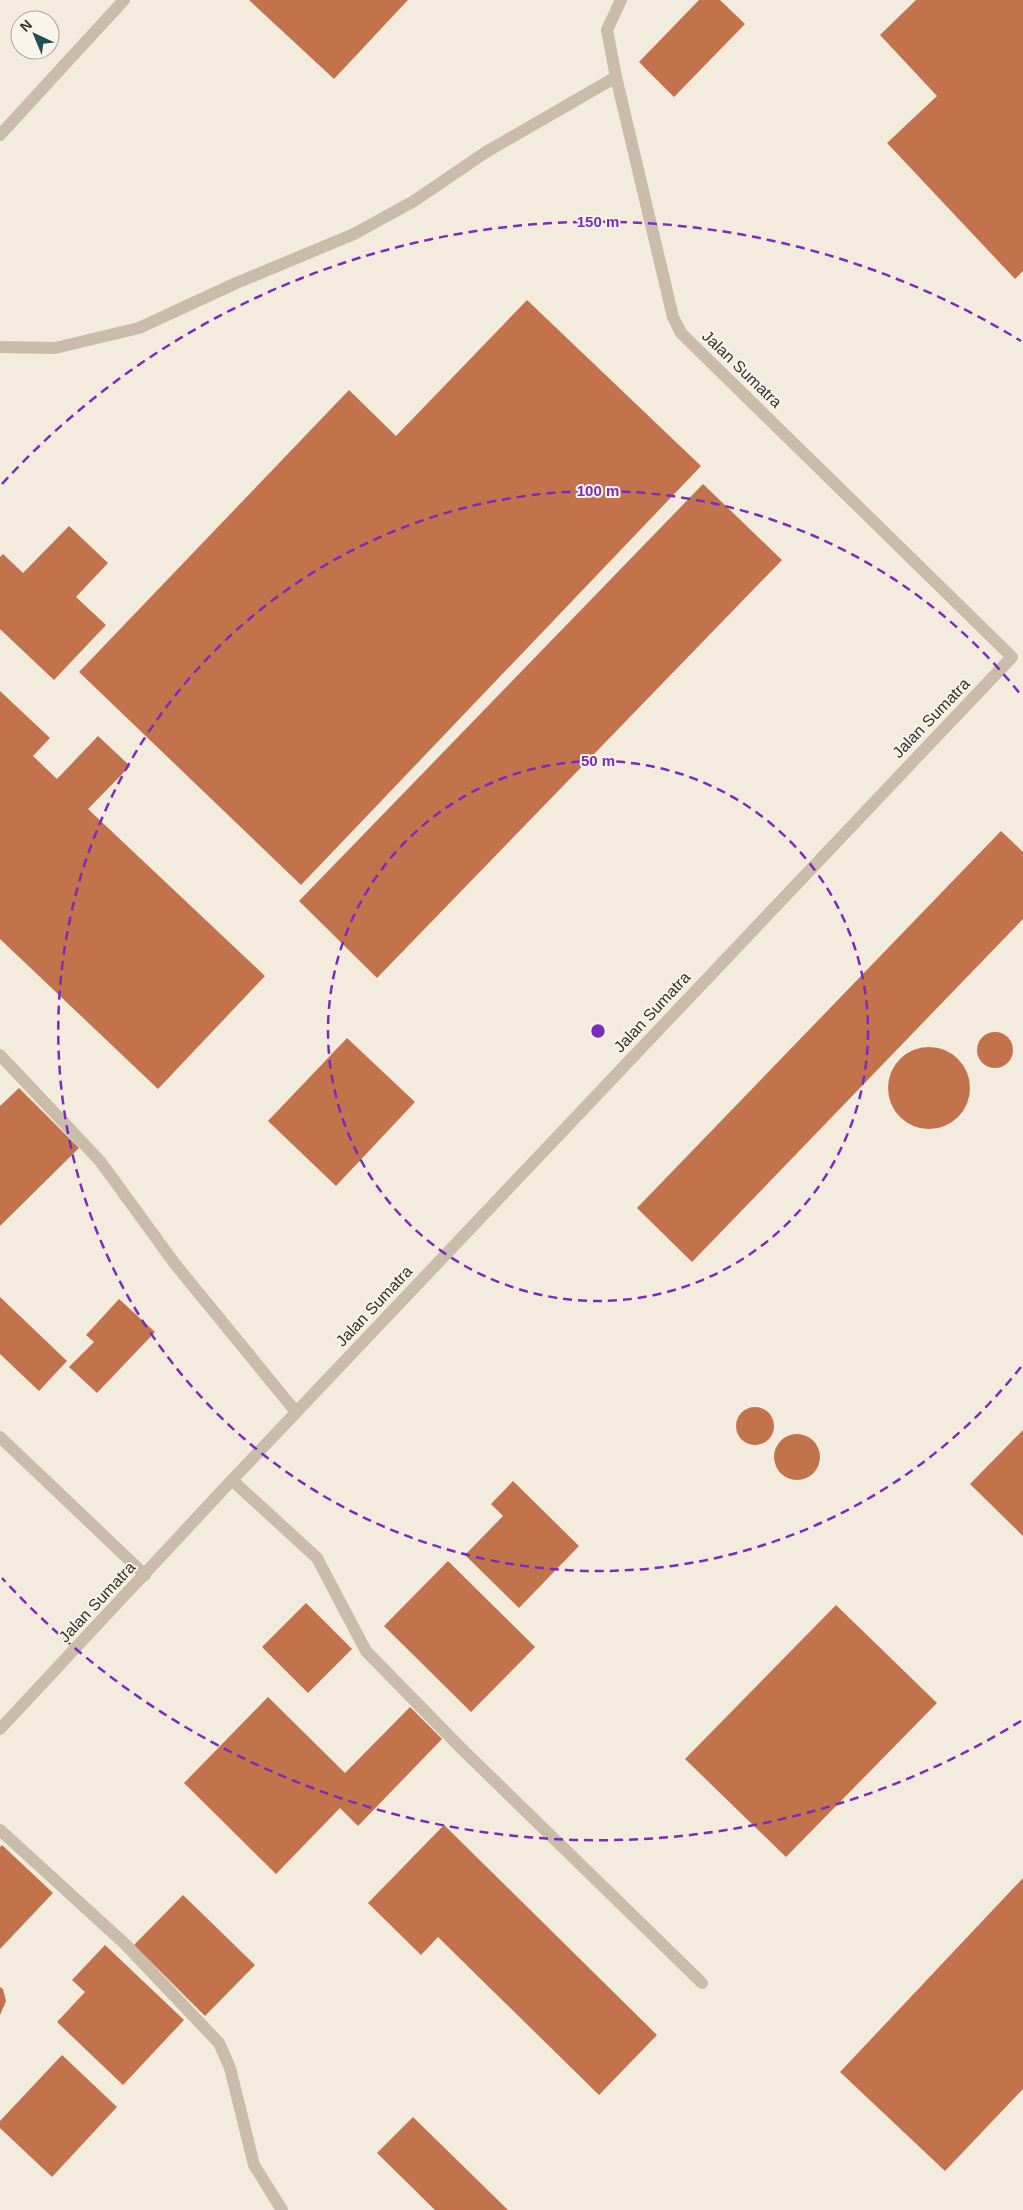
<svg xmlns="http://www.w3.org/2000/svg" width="1023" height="2210" viewBox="0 0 1023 2210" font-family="Arial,sans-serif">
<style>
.building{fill:#c3734b}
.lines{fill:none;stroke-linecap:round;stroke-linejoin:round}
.service{stroke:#cabcaa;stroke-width:12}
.ring{fill:none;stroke:#7b2cbf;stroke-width:2.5;stroke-dasharray:9 6}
.labels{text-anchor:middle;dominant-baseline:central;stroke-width:4;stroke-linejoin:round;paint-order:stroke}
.street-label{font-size:16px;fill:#382f29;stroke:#faf4eb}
.centre{fill:#7b2cbf;stroke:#faf4eb;stroke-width:2.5}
.ring-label{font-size:15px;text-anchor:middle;font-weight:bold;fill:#7b2cbf;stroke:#faf4eb;stroke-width:4;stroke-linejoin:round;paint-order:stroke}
</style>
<rect width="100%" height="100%" fill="#f2ebde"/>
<g class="building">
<polygon points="249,0 408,0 334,79"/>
<polygon points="699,0 720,0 745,24 674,97 639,62"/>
<polygon points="916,0 1023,0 1023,271 1015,279 887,143 937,96 880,35"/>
<polygon points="527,300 701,466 301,885 79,672 349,390 396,436"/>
<polygon points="703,484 782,560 377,978 299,901"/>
<polygon points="69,526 108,563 76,597 106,625 54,680 0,629 0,557 3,554 23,573"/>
<polygon points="0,691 50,738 33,756 57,779 98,736 130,766 88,809 265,976 158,1089 0,939"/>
<polygon points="1001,831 1023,852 1023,919 692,1262 637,1208"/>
<circle cx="995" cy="1050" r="18"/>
<polygon points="347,1038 415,1102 336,1186 268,1121"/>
<circle cx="929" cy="1088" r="41"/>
<polygon points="19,1088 79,1148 0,1226 0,1106"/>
<polygon points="0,1297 67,1361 39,1391 0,1354"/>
<polygon points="119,1299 155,1332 97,1393 69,1367 94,1342 86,1335"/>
<circle cx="755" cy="1426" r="19"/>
<polygon points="1023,1430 1023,1536 970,1484"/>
<circle cx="797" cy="1457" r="23"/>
<polygon points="513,1481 579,1546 519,1608 465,1555 503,1516 491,1504"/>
<polygon points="448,1561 535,1647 471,1712 384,1626"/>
<polygon points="306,1603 352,1649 308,1693 262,1647"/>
<polygon points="836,1605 937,1703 786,1857 685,1759"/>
<polygon points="268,1697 345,1773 410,1707 442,1739 358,1826 340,1808 276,1874 184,1783"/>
<polygon points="444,1825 657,2035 599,2095 438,1937 421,1955 368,1903"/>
<polygon points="2,1845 53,1893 0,1949 0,1847"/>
<polygon points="1023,1878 1023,2089 945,2171 840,2072"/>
<polygon points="183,1895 255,1965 205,2016 134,1945"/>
<polygon points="105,1945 184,2020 123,2085 57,2022 85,1992 72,1980"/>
<polygon points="0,1987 3,1989 6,2001 0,2015"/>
<polygon points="62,2055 117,2107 52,2177 0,2128 0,2121"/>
<polygon points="413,2117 508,2210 435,2210 377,2153"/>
</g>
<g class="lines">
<g class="service">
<polyline points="0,135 124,0"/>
<polyline points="0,347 55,348 139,328 234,284 354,234 414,201 486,152 616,77"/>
<polyline points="0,1055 100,1161 175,1264 296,1412"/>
<polyline points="0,1437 145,1575"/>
<polyline points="232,1480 317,1558 366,1651 462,1749 702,1983"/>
<polyline points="0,1729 232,1480 1012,657 681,333 673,317 616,77 607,30 621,0"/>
<polyline points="0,1830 125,1944 219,2043 230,2068 254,2165 282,2210"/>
</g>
</g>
<g class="ring">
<circle cx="598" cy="1031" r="270"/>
<path d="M1021 1367A540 540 0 1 1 1021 695"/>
<path d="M1021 1721A809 809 0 0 1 2 1578M2 484A809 809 0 0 1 1021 341"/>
</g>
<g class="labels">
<g class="street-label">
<text transform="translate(742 369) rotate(44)">Jalan Sumatra</text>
<text transform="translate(931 718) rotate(-46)">Jalan Sumatra</text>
<text transform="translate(652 1012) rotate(-47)">Jalan Sumatra</text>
<text transform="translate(374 1306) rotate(-47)">Jalan Sumatra</text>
<text transform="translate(97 1602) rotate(-47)">Jalan Sumatra</text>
</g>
</g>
<circle cx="598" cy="1031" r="8" class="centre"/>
<g class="ring-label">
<text x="598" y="227">150 m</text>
<text x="598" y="496">100 m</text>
<text x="598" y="766">50 m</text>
</g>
<g transform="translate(35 35) rotate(316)"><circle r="24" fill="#faf4eb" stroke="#aca59d"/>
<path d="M0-4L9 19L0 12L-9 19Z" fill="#205059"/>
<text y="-8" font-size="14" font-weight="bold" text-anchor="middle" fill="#382f29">N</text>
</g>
</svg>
